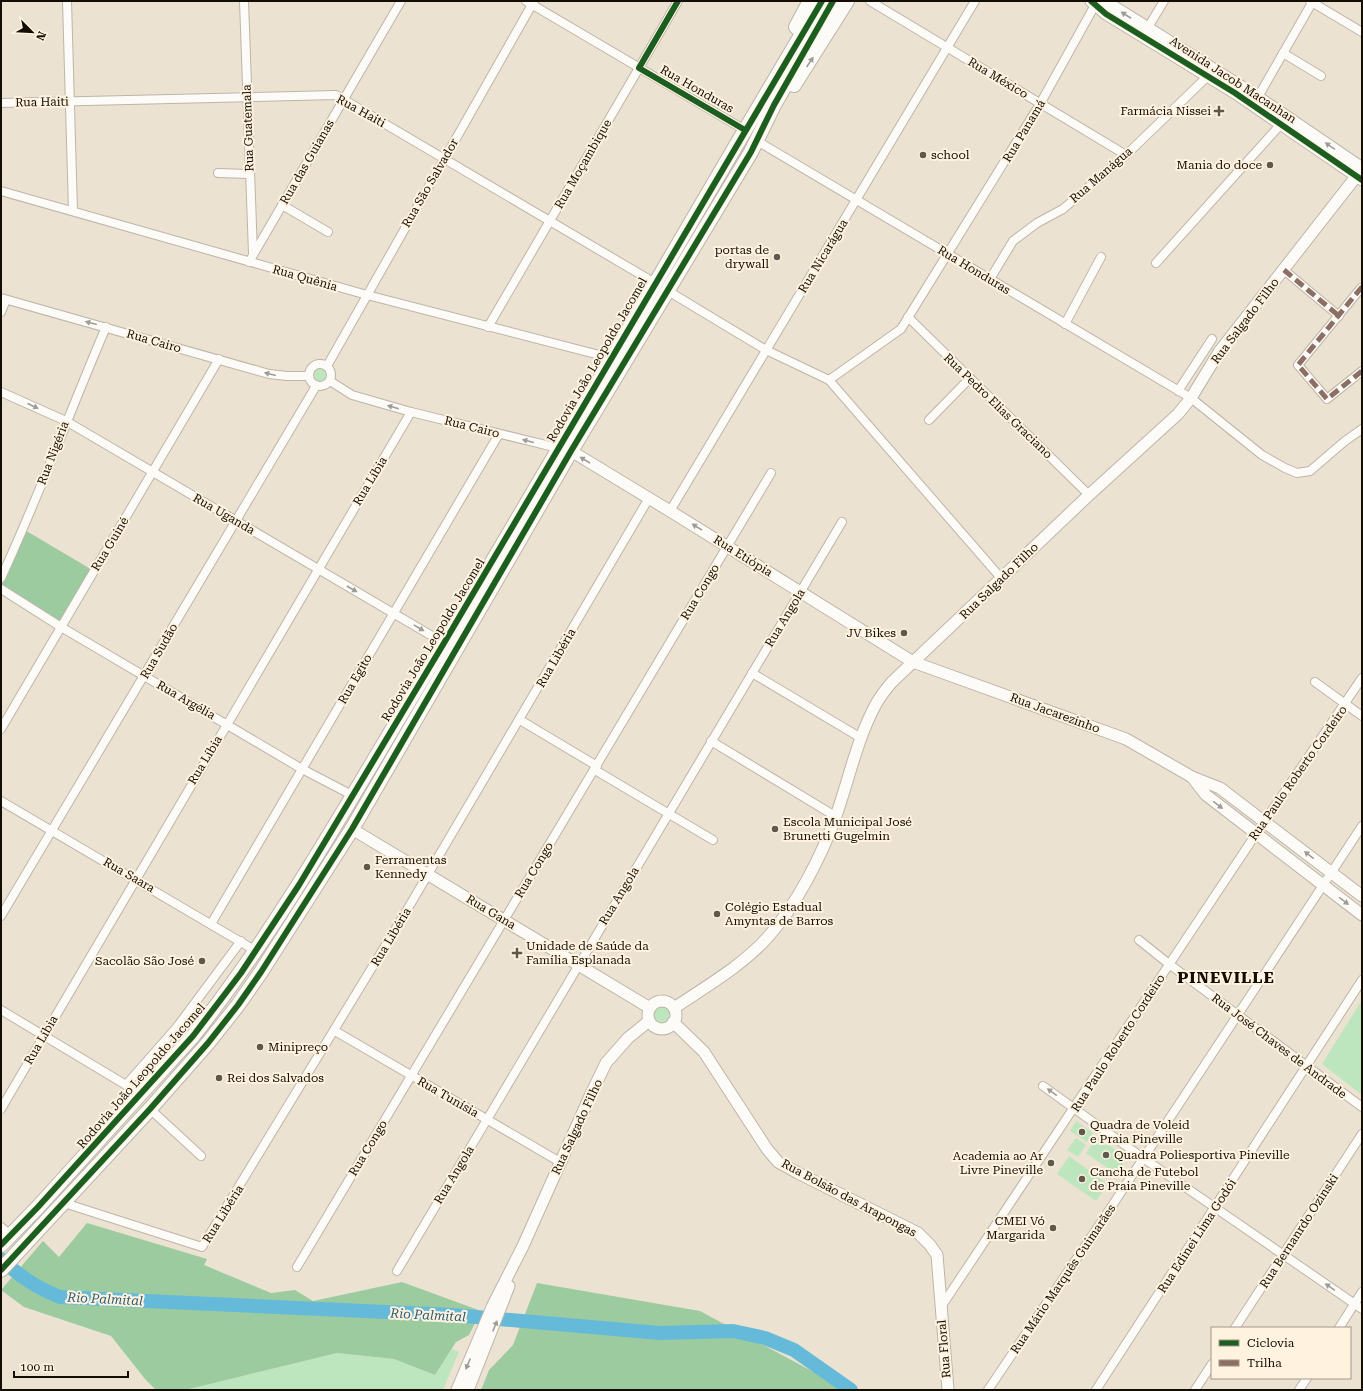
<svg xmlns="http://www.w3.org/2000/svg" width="1363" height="1391" viewBox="0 0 1363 1391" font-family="'Roboto Serif',serif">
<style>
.green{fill:#bee6be}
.forest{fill:#9dcba0}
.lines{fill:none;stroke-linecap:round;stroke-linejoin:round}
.river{stroke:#66bad9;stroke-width:14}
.street-casing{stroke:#bdb5a8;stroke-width:10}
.secondary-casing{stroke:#bdb5a8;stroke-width:13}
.highway-casing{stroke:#bdb5a8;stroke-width:16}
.street{stroke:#fcfbf8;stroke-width:8}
.secondary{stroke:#fcfbf8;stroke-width:11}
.highway{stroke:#fcfbf8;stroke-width:14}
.quiet{stroke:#8d6e63;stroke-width:5;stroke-dasharray:10 5;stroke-linecap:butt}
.cycleway-casing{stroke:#fff3e0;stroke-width:8}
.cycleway{stroke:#1b5e20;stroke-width:6}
.oneway{fill:#9f9c96}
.poi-dot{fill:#5f584c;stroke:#fff3e0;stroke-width:1.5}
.labels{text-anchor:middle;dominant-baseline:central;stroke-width:4;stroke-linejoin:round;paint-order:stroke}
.street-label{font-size:12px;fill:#130d04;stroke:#fff3e0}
.poi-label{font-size:12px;fill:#130d04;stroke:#fff3e0;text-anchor:start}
.water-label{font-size:13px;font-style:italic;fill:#2d5c73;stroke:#fff3e0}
.district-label{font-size:16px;font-weight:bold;letter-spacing:1px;fill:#130d04;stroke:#fff3e0}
</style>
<rect width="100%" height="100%" fill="#ece2d1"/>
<g class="green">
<circle cx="320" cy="375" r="6"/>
<polygon points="1362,1000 1362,1095 1322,1064"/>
<circle cx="662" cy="1015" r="8"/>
<polygon points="1076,1121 1093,1133 1087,1142 1070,1131"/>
<polygon points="1097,1137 1127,1158 1116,1174 1086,1153"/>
<polygon points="1076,1138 1086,1145 1078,1157 1067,1150"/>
<polygon points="1069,1156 1108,1184 1096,1201 1057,1174"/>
<polygon points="452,1349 459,1352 443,1390 185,1390 337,1353 394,1359 435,1375"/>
</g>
<g class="forest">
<polygon points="23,529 94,571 61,627 1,589 1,578"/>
<polygon points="87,1223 207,1259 204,1265 271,1293 295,1290 313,1301 402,1282 481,1311 469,1335 456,1342 435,1375 394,1359 337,1353 185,1390 156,1390 145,1379 111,1336 24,1307 1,1290 43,1241 59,1257"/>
<polygon points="537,1283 700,1311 847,1390 481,1390 489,1370 513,1345"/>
</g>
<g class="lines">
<path class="river" d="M1,1259C19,1276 36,1288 60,1297L453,1315L660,1333L733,1331L765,1338L794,1350L851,1390"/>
<defs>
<g id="street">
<polyline points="67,1 73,211"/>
<polyline points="244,1 253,254"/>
<polyline points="526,1 745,130"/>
<polyline points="870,1 1126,155"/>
<polyline points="1310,1 1362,32"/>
<polyline points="1147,29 1164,1"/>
<polyline points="1283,53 1321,76"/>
<polyline points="1258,97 1313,1"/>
<polyline points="1,103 336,95 655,283"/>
<polyline points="757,141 1191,398 1262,455 1285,468 1297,473 1310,471 1345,441 1362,429"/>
<polyline points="218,173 249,174"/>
<polyline points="1,191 367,295 611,358"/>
<polyline points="282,205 328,232"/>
<polyline points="249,262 401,1"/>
<polyline points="1156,263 1281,124"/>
<polyline points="1284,270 1339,316"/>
<polyline points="990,279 1013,241 1037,223 1063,209 1126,155 1211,73"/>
<polyline points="1362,289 1361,288 1298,365 1327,399 1362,371"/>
<polyline points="668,291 766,350 829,380 1001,578"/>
<polyline points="1,298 269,374 287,376 309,376"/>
<polyline points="1,312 6,300"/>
<polyline points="908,317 1089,495"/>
<polyline points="1065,324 1101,257"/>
<polyline points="488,327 678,1"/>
<circle cx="320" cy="375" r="11"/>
<polyline points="327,366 534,1"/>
<polyline points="829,380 901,329 1040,104 1095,5"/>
<polyline points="330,381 352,395 411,412 558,448"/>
<polyline points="1178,391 1212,339"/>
<polyline points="1,392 66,421 444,643"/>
<polyline points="929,420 970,378"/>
<polyline points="670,511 975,1"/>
<path d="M1,578C39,496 70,411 106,327"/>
<polyline points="1,589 61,627 302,769 352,795"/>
<polyline points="752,673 861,738"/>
<polyline points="1315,682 1362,716"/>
<polyline points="520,720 597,766"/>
<polyline points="1,729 219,359"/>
<polyline points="711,741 835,816"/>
<polyline points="595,770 713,840"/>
<polyline points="1,801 256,951"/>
<polyline points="1,916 316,386"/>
<polyline points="211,924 499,434"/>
<polyline points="1139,940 1169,964 1362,1107"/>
<polyline points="1,1010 141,1094"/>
<polyline points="335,1031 560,1162"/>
<polyline points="126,1085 177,1027 241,941"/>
<polyline points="1043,1086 1143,1158 1362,1309"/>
<polyline points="1,1109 411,412"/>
<polyline points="150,1109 201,1156"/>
<polyline points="64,1203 202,1247 407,910 649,498"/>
<polyline points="1,1227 11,1235"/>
<polyline points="297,1267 771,473"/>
<polyline points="397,1271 842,522"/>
<polyline points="941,1307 1256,834 1362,678"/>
<polyline points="1235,1328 1362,1134"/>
<polyline points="1339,1328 1362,1292"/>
<polyline points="988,1390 1104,1218 1362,826"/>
<polyline points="1096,1390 1362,980"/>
<polyline points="1195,1390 1212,1364"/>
<polyline points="1299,1390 1307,1378"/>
</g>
<g id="secondary">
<polyline points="1091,1 1106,14 1235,93 1362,180"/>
<polyline points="1105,1 1258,97 1362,168"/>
<polyline points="563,449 571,451 670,511 913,662 1126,739 1192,777 1220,788 1362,896"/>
<polyline points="1192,777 1206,795 1362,915"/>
<polyline points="352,829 650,1008"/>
<circle cx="662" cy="1015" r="14"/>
<path d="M674,1008C705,987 742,966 768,937C797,904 821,857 836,816C849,779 857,739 876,704C880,697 886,689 892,682L1089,495L1178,414L1191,398L1219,352L1362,169"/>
<polyline points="673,1022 704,1052 767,1149 778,1162 798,1173 918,1233 930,1245 937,1255 948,1390"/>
<polyline points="457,1390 493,1305 523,1246 591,1094 606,1063 628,1038 649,1021"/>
<polyline points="468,1390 509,1286"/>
</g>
<g id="highway">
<polyline points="796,27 810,1"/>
<polyline points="794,85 847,1"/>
<path d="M1,1245L38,1207L193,1036C279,927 346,806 417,688C551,466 679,240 812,17"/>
<polyline points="1,1270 150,1109 208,1043 238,1005 261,972 352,829 571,451 751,152 774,105 833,1"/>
</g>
</defs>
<use href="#street" class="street-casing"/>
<use href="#secondary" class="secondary-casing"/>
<use href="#highway" class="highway-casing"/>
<use href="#street" class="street"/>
<use href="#secondary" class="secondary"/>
<use href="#highway" class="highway"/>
<g class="quiet">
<polyline points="1284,270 1339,316"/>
<polyline points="1362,289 1361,288 1298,365 1327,399 1362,371"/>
</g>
<defs>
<g id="cycleway">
<polyline points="678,1 639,68 745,130"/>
<polyline points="1091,1 1106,14 1235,93 1362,180"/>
<polyline points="1,1245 38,1207 193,1036 241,973 299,885 444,643 822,1"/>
<polyline points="1,1270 150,1109 208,1043 238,1005 261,972 352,829 571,451 751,152 774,105 833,1"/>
</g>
</defs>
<use href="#cycleway" class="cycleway-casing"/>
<use href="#cycleway" class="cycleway"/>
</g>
<defs><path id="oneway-solid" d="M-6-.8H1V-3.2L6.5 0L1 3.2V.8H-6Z"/></defs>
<g class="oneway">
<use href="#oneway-solid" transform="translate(1126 15) rotate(-147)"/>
<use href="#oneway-solid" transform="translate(810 62) rotate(-56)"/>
<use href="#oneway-solid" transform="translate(1330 146) rotate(-146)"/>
<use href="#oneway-solid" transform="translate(91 323) rotate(-165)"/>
<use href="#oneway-solid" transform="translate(270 374) rotate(-166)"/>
<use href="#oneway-solid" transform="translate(33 406) rotate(24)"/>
<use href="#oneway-solid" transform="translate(393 407) rotate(-164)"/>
<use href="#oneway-solid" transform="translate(528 441) rotate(-166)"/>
<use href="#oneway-solid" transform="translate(585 460) rotate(-149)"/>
<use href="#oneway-solid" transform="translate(697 527) rotate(-148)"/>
<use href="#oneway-solid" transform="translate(352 589) rotate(30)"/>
<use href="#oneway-solid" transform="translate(419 628) rotate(31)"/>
<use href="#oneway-solid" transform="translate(1218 805) rotate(37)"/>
<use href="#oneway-solid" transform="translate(1309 855) rotate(-142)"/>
<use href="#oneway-solid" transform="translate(1344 901) rotate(37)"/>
<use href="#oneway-solid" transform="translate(1052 1092) rotate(-144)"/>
<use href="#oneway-solid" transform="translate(1330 1287) rotate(-146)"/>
<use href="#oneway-solid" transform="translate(495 1326) rotate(-68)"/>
<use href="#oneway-solid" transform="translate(468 1364) rotate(113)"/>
</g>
<g class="poi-dot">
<path d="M1217 105h4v4h4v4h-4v4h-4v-4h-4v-4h4z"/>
<circle cx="923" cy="155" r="4"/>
<circle cx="1270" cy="165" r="4"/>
<circle cx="777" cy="257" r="4"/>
<circle cx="904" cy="633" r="4"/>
<circle cx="775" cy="829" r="4"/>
<circle cx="367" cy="867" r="4"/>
<circle cx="717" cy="914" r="4"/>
<path d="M515 947h4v4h4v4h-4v4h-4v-4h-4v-4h4z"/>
<circle cx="202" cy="961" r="4"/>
<circle cx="260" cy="1047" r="4"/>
<circle cx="219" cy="1078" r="4"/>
<circle cx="1082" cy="1132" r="4"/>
<circle cx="1106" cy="1155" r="4"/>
<circle cx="1051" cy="1163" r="4"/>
<circle cx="1082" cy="1179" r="4"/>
<circle cx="1053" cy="1228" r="4"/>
</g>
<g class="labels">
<g class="street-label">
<text transform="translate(998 78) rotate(31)">Rua México</text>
<text transform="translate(1233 80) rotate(33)">Avenida Jacob Macanhan</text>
<text transform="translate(697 89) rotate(30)">Rua Honduras</text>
<text transform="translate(42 102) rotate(-1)">Rua Haiti</text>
<text transform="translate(361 111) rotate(29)">Rua Haiti</text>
<text transform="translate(248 128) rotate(-92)">Rua Guatemala</text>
<text transform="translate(1024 131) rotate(-59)">Rua Panamá</text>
<text transform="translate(307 162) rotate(-60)">Rua das Guianas</text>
<text transform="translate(583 164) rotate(-60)">Rua Moçambique</text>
<text transform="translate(1101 175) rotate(-41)">Rua Manágua</text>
<text transform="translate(430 183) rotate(-60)">Rua São Salvador</text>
<text transform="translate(823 256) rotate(-59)">Rua Nicarágua</text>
<text transform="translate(974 270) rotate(31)">Rua Honduras</text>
<text transform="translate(305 278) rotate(16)">Rua Quênia</text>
<text transform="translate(1245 321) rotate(-53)">Rua Salgado Filho</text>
<text transform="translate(154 341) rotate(16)">Rua Cairo</text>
<text transform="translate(597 360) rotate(-60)">Rodovia João Leopoldo Jacomel</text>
<text transform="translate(998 406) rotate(44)">Rua Pedro Elias Graciano</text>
<text transform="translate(472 427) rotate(14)">Rua Cairo</text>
<text transform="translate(53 453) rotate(-69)">Rua Nigéria</text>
<text transform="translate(370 481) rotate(-59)">Rua Líbia</text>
<text transform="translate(224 514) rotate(30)">Rua Uganda</text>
<text transform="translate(110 544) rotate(-59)">Rua Guiné</text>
<text transform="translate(743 556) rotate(32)">Rua Etiópia</text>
<text transform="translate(999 581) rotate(-44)">Rua Salgado Filho</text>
<text transform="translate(700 592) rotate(-59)">Rua Congo</text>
<text transform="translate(785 618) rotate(-59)">Rua Angola</text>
<text transform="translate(433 640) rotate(-59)">Rodovia João Leopoldo Jacomel</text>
<text transform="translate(159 651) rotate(-60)">Rua Sudão</text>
<text transform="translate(556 658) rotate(-60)">Rua Libéria</text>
<text transform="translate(355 679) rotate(-60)">Rua Egito</text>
<text transform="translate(186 700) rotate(30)">Rua Argélia</text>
<text transform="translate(1055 713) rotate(20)">Rua Jacarezinho</text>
<text transform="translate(205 760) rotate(-59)">Rua Líbia</text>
<text transform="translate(1298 773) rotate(-55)">Rua Paulo Roberto Cordeiro</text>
<text transform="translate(534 870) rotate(-59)">Rua Congo</text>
<text transform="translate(129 875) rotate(30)">Rua Saara</text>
<text transform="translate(619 896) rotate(-59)">Rua Angola</text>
<text transform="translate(491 912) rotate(31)">Rua Gana</text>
<text transform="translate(391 937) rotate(-59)">Rua Libéria</text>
<text transform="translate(41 1040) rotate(-60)">Rua Líbia</text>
<text transform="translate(1118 1043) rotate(-57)">Rua Paulo Roberto Cordeiro</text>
<text transform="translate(1279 1046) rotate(37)">Rua José Chaves de Andrade</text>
<text transform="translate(141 1076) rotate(-49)">Rodovia João Leopoldo Jacomel</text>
<text transform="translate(448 1097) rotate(30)">Rua Tunísia</text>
<text transform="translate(577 1127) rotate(-65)">Rua Salgado Filho</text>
<text transform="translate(368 1148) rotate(-59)">Rua Congo</text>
<text transform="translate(454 1175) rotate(-59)">Rua Angola</text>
<text transform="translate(849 1198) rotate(28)">Rua Bolsão das Arapongas</text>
<text transform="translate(223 1214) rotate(-58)">Rua Libéria</text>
<text transform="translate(1299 1231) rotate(-57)">Rua Bernanrdo Ozinski</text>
<text transform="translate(1197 1236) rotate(-57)">Rua Edinei Lima Godói</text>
<text transform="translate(1063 1279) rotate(-56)">Rua Mário Marquês Guimarães</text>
<text transform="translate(944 1349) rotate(-95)">Rua Floral</text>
</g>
<g class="poi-label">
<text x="1211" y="111" text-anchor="end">Farmácia Nissei</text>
<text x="931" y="155">school</text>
<text x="1262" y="165" text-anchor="end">Mania do doce</text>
<text x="769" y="250" text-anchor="end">portas de<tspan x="769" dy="14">drywall</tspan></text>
<text x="896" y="633" text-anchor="end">JV Bikes</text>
<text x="783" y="822">Escola Municipal José<tspan x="783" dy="14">Brunetti Gugelmin</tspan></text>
<text x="375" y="860">Ferramentas<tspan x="375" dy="14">Kennedy</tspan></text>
<text x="725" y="907">Colégio Estadual<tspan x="725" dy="14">Amyntas de Barros</tspan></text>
<text x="526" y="946">Unidade de Saúde da<tspan x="526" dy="14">Família Esplanada</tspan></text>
<text x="194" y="961" text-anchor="end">Sacolão São José</text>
<text x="268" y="1047">Minipreço</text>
<text x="227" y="1078">Rei dos Salvados</text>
<text x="1090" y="1125">Quadra de Voleid<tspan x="1090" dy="14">e Praia Pineville</tspan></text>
<text x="1114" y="1155">Quadra Poliesportiva Pineville</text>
<text x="1043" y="1156" text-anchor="end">Academia ao Ar<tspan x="1043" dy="14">Livre Pineville</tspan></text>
<text x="1090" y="1172">Cancha de Futebol<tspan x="1090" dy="14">de Praia Pineville</tspan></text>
<text x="1045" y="1221" text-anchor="end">CMEI Vó<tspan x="1045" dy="14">Margarida</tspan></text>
</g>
<g class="water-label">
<text transform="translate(105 1299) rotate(3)">Rio Palmital</text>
<text transform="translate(428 1315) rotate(3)">Rio Palmital</text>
</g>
<g class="district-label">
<text x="1226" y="977">PINEVILLE</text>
</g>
</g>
<rect width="1363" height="1391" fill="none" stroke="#130d04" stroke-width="4"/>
<rect x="1211" y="1327" width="140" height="52" fill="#fff3e0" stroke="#a19788"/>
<rect x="1219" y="1340" width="20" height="6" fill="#1b5e20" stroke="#a19788"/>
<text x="1247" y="1347" font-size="12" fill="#130d04">Ciclovia</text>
<rect x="1219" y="1360" width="20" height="6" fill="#8d6e63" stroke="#a19788"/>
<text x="1247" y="1367" font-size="12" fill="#130d04">Trilha</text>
<g transform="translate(32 32) rotate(114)" stroke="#fff3e0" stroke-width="3" paint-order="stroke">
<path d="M0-3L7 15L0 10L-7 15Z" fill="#130d04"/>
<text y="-6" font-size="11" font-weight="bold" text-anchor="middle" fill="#130d04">N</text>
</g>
<path d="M14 1371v6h114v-6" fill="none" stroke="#130d04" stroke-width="2"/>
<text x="20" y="1371" font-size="12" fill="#130d04" stroke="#fff3e0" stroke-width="3" paint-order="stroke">100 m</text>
</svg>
